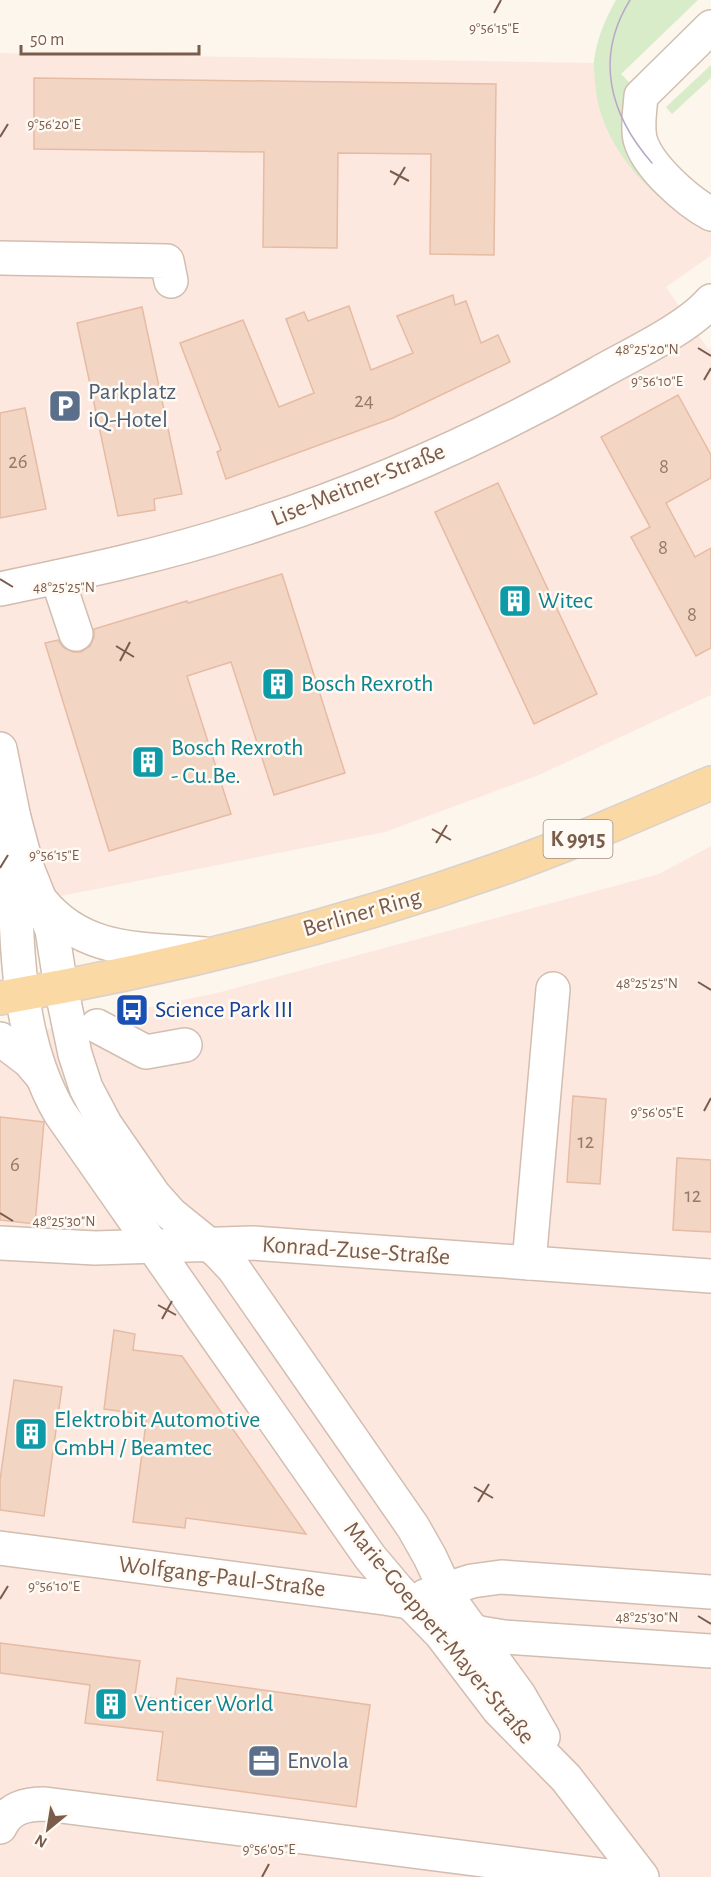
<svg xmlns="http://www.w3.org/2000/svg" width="711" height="1877" viewBox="0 0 711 1877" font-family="'Alegreya Sans',sans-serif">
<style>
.commercial{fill:#fde8e0}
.grass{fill:#d8ecc9}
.building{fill:#f3d5c3;stroke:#e6bba3;stroke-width:1.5}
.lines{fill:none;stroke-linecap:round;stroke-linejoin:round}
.minor-casing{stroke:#d1beb0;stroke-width:36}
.major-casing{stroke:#dad1cd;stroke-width:36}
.minor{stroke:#fff;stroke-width:33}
.major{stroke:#fbd9a5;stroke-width:33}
.tram{stroke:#b9a8c9;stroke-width:1.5}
.ticks{fill:none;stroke:#7a5c4d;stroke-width:2}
.labels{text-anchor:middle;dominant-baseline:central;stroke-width:5;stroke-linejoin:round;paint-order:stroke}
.number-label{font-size:21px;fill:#987a6a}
.shield{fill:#fffaf3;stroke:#a28b7f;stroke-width:1.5}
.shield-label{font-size:22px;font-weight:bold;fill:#7a5c4d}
.service-label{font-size:24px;fill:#4e5e75;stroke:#fffaf3;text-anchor:start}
.street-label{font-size:24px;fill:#7a5c4d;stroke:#fffaf3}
.culture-label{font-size:24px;fill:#0d838f;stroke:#fffaf3;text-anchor:start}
.transit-label{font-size:24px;fill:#164399;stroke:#fffaf3;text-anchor:start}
.ticks-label{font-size:15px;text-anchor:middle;fill:#7a5c4d;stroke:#fffaf3;stroke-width:5;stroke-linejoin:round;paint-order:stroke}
</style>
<rect width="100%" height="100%" fill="#fdf6ec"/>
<g class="commercial">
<polygon points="0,53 594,63 596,93 622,155 639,177 659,197 680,214 711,233 711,254 709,257 666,287 708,349 711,348 711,695 539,775 385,832 0,908"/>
<polygon points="711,846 711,1877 0,1877 0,1039 221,992 659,874"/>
</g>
<g class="grass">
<path d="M616,0H698L621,74L632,85L633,104L711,222V233C655,203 600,149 595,83C595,76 593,68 594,60C597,39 605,19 616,0Z"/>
<polygon points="711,65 711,78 672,114 666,107"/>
</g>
<g class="building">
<polygon points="34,78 496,84 494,255 430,254 431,154 338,153 337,248 263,247 264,152 34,149"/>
<polygon points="453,295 455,305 466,301 481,343 498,335 510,362 393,418 226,479 217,452 221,450 180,343 243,320 279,407 314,393 286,319 304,312 308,321 349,306 371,370 413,353 397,316"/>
<polygon points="142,307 182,494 154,499 155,510 118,516 77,323"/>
<polygon points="678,395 711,455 711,478 666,503 695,557 711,548 711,648 696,656 631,537 650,527 601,437"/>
<polygon points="25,408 46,509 0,518 0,413"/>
<polygon points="498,483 597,694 534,724 435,512"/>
<polygon points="282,574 345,773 274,795 231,662 187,676 231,814 109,851 45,643 58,640 64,648 73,652 81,652 90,646 94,637 94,629 187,601 188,603"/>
<polygon points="573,1096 606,1099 600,1184 567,1182"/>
<polygon points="0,1117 44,1122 35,1224 0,1220"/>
<polygon points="677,1158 711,1160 711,1232 673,1230"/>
<polygon points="114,1330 135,1334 133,1350 182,1356 306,1534 186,1518 185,1528 133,1522 147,1415 104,1409"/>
<polygon points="14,1380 62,1387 44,1516 0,1510 0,1480"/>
<polygon points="0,1643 140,1661 135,1695 174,1702 177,1678 370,1705 356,1807 157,1780 163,1732 85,1723 90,1685 0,1673"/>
</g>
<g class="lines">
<defs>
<g id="minor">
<path d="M711,27L641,96C640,110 637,125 640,139C647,166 687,201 711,214"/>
<polyline points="0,258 167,261 171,281"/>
<polyline points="57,577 76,634"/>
<path d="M0,589C82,572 163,555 243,529C366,490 484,438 597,374C630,355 687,329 711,301"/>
<polyline points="0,749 14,818 28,870 52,930 61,987 75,1054 86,1088 105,1124 154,1195 171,1214 218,1252 234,1269 413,1527 430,1557 450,1600 519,1695 543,1737"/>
<path d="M14,818C17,913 10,1028 60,1113L370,1557L397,1589L441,1634L499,1710L566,1778L642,1877"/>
<path d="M42,902C85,954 142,948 204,954"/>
<polyline points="97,1026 146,1052 185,1045"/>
<polyline points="0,1039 29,1061 41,1075"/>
<polyline points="0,1243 95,1248 252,1243 711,1276"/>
<polyline points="529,1263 553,989"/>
<polyline points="0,1548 384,1598 409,1602 417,1605"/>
<polyline points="425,1596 472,1581 501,1577 711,1592"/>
<polyline points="461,1626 480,1633 504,1637 711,1651"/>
<path d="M0,1827C9,1808 25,1804 45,1804L616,1877"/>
</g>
<path id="major" d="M0,998C168,969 336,927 497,870C569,845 640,813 711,783"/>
</defs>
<use href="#minor" class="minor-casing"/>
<use href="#major" class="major-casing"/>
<use href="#minor" class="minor"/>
<use href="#major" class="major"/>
<path class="tram" d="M630,0C594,58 610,115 652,163"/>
</g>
<path class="ticks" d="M494,13L501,0M0,137L8,124M390,171L409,181M394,185L405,167M698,348L711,356M704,380L711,368M0,579L13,587M116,646L134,657M120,661L130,642M432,829L451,840M436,843L447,825M0,868L8,855M698,982L711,990M704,1111L711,1098M0,1213L13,1221M158,1305L176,1315M162,1319L172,1301M474,1487L493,1498M478,1502L489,1484M0,1599L8,1586M698,1616L711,1624M262,1877L269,1864"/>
<defs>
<symbol id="parking-square" viewBox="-11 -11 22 22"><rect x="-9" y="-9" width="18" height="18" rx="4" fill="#5c6f8a" stroke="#fffaf3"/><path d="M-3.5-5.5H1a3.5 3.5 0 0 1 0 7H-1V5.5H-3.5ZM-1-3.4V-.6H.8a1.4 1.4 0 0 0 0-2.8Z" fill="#fff"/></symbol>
<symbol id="building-square" viewBox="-11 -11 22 22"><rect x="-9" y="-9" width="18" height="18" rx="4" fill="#0f9aa8" stroke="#fffaf3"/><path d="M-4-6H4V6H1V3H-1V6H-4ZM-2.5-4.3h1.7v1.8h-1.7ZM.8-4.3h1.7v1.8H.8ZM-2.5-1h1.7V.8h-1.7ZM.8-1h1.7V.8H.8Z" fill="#fff"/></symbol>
<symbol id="bus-square" viewBox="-11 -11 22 22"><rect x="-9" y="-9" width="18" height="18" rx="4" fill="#1a4fb4" stroke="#fffaf3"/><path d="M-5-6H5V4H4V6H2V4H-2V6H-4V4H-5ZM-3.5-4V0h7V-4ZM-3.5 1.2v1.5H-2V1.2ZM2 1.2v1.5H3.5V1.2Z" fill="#fff"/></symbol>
<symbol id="office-square" viewBox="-11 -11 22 22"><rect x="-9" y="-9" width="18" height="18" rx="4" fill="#5c6f8a" stroke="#fffaf3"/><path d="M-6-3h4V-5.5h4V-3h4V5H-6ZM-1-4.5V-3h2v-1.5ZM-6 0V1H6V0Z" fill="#fff"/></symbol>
</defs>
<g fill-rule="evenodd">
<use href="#parking-square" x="46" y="387" width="38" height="38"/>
<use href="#building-square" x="496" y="582" width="38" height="38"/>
<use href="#building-square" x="259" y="665" width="38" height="38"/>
<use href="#building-square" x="129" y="743" width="38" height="38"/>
<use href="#bus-square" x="113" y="991" width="38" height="38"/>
<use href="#building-square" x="12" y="1415" width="38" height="38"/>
<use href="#building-square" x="92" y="1685" width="38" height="38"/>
<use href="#office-square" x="245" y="1742" width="38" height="38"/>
</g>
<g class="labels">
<g class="number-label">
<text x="364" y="400">24</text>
<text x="18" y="461">26</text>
<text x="664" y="466">8</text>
<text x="663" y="547">8</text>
<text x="692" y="614">8</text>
<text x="586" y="1141">12</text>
<text x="15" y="1164">6</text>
<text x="693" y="1195">12</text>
</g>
<rect class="shield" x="543.5" y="820" width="69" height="38" rx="4.5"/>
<g class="shield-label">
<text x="578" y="839">K 9915</text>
</g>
<g class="service-label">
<text x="88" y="392">Parkplatz<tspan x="88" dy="28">iQ-Hotel</tspan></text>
<text x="287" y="1761">Envola</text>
</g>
<g class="street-label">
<text transform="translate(358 485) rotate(-22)">Lise-Meitner-Straße</text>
<text transform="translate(362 913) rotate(-16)">Berliner Ring</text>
<text transform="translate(356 1251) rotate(4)">Konrad-Zuse-Straße</text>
<text transform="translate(222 1577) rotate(7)">Wolfgang-Paul-Straße</text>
<text transform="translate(439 1633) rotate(50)">Marie-Goeppert-Mayer-Straße</text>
</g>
<g class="culture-label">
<text x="538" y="601">Witec</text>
<text x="301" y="684">Bosch Rexroth</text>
<text x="171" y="748">Bosch Rexroth<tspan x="171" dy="28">- Cu.Be.</tspan></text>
<text x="54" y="1420">Elektrobit Automotive<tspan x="54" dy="28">GmbH / Beamtec</tspan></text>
<text x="134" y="1704">Venticer World</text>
</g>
<g class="transit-label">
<text x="155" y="1010">Science Park III</text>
</g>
</g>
<g class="ticks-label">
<text x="494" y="33">9°56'15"E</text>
<text x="54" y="129">9°56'20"E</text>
<text x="647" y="354">48°25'20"N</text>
<text x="657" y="386">9°56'10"E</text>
<text x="64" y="592">48°25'25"N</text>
<text x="54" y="860">9°56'15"E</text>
<text x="647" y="988">48°25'25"N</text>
<text x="657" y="1117">9°56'05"E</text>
<text x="64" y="1226">48°25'30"N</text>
<text x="54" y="1591">9°56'10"E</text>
<text x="647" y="1622">48°25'30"N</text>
<text x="269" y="1854">9°56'05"E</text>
</g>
<g transform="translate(48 1829) rotate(210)" stroke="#fffaf3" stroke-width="4.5" paint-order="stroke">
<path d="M0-4.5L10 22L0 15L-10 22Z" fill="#7a5c4d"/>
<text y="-9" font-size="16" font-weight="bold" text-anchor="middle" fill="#7a5c4d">N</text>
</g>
<path d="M21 45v9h178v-9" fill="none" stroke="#7a5c4d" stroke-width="3"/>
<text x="30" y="45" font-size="18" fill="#7a5c4d" stroke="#fffaf3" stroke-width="4.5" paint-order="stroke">50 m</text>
</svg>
